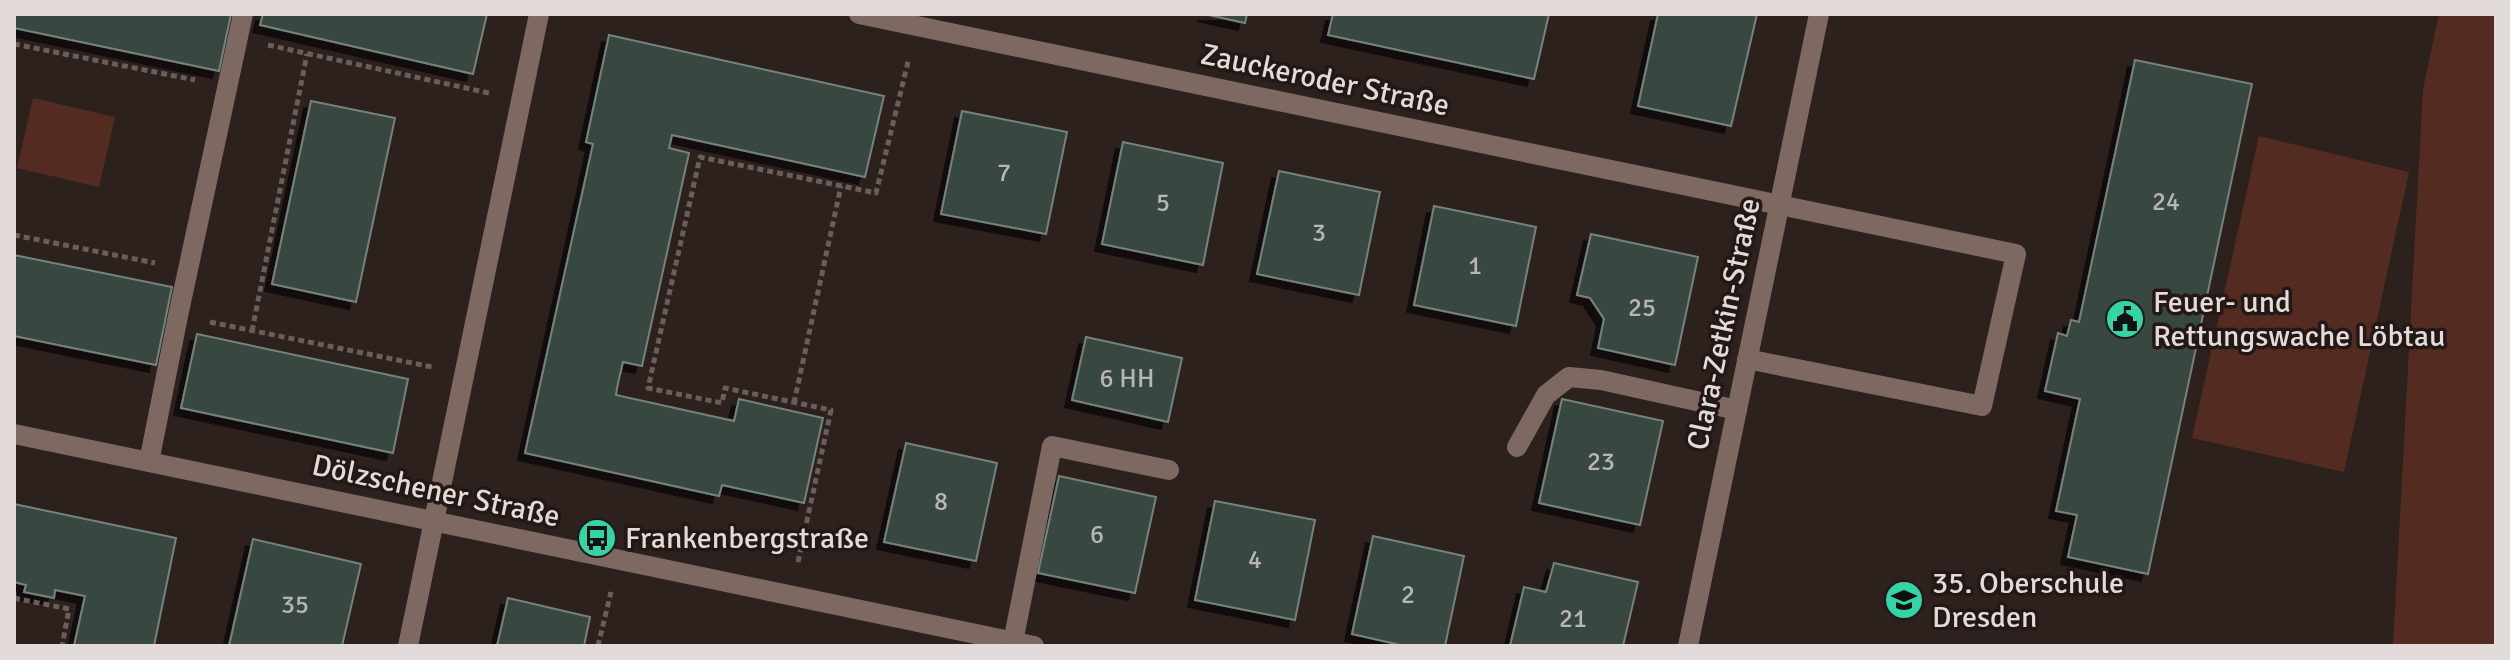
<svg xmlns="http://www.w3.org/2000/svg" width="2510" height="660" viewBox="0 0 2510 660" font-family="Signika,sans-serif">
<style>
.green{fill:#542b21}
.building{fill:#394640;stroke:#74837d;stroke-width:2;filter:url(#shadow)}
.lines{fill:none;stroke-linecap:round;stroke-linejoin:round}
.path{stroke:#695e5b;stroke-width:5;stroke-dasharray:6 4;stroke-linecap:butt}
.minor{stroke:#7e6862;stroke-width:20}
.labels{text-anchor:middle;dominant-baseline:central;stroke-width:7;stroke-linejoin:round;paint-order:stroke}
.number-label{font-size:26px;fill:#b8b6b3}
.street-label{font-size:30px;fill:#e3dbd9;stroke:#231815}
.poi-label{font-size:30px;fill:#e3dbd9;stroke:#231815;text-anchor:start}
</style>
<defs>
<filter id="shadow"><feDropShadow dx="-7" dy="7" stdDeviation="0" flood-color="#0009"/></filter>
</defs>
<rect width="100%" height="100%" fill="#2d211e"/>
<g class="green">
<polygon points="2439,14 2496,14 2496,646 2393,646 2423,89"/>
<polygon points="33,98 115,117 99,187 17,168"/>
<polygon points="2259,136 2409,172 2344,472 2192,438"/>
</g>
<g class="building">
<polygon points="14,14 231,14 219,71 14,28"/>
<polygon points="263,14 487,14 473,74 260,25"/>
<polygon points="1204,14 1247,14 1245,23"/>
<polygon points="1333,14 1549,14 1534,79 1328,35"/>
<polygon points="1658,14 1757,14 1731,126 1638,106"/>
<polygon points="609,35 884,96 865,177 672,135 669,148 689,153 642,366 623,362 618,383 616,395 734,421 739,399 823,418 804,503 722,485 719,496 525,453 593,144 586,142"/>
<polygon points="2135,60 2252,84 2148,574 2068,557 2077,515 2056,511 2080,399 2045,391 2058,333 2067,336 2071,320 2079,322"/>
<polygon points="311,101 395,118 356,302 272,284"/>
<polygon points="962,111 1067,132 1046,234 941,214"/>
<polygon points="1123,142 1223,163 1203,265 1102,244"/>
<polygon points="1279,171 1380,192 1359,295 1257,274"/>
<polygon points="1434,206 1536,227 1516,326 1414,305"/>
<polygon points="1591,234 1698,257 1675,365 1598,348 1604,319 1590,298 1577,295"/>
<polygon points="14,255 172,287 156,365 14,336"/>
<polygon points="197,334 408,379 393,453 181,408"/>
<polygon points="1086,337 1182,358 1168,422 1072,400"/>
<polygon points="1562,399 1663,421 1640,525 1539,503"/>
<polygon points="906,443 997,463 976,561 884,542"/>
<polygon points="1059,476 1156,497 1135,593 1038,573"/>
<polygon points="1215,501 1315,520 1295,620 1195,600"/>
<polygon points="14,504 176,538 154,646 74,646 85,596 55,590 54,598 24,592 26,585 14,582"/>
<polygon points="1373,536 1464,556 1445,646 1405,646 1352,634"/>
<polygon points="253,539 361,564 342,646 229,646"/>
<polygon points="1554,563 1638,582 1623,646 1510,646 1524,587 1546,592"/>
<polygon points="508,598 590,617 584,646 497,646"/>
</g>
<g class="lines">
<g class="path">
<polyline points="14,44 195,80"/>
<polyline points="268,45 489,93"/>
<polyline points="14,235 155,263"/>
<polyline points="210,322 432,367"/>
<polyline points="252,331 307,54"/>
<polyline points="794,403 841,186"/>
<polyline points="798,562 831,410 725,388 722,403 648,388 700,157 876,193 909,58"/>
<polyline points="14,598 69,609 62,646"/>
<polyline points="598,646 611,592"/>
</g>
<g class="minor">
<polyline points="859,14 2016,254 1982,406 1747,359"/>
<polyline points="14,434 1034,646"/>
<polyline points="1517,447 1546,395 1569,377 1601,380 1737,410"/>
<polyline points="149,462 178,316 243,14"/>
<polyline points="1013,642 1052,446 1169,470"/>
<polyline points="408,646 539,14"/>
<polyline points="1688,646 1819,14"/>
</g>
</g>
<defs>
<symbol id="civic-disc" viewBox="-11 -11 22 22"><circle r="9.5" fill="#35d4a7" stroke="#231815"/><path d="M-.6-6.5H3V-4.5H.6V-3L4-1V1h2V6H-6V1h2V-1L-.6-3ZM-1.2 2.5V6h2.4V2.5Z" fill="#111"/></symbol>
<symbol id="bus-disc" viewBox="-11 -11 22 22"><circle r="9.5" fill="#35d4a7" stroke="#231815"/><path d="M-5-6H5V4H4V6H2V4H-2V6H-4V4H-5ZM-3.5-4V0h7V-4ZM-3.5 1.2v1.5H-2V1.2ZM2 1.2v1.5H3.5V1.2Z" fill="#111"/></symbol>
<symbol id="school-disc" viewBox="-11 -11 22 22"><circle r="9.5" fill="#35d4a7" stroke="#231815"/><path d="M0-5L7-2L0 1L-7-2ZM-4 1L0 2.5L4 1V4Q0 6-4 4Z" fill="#111"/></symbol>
</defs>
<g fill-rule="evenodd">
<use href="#civic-disc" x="2103" y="297" width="44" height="44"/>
<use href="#bus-disc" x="575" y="516" width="44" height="44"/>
<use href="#school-disc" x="1882" y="578" width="44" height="44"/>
</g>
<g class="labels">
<g class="number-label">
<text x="1004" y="173">7</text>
<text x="2166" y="202">24</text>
<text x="1163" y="203">5</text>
<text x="1319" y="233">3</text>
<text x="1475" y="266">1</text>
<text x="1642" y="308">25</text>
<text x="1127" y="379">6 HH</text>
<text x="1601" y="462">23</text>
<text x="941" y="502">8</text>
<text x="1097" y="535">6</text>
<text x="1255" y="560">4</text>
<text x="1408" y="595">2</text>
<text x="295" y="605">35</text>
<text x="1573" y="619">21</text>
</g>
<g class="street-label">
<text transform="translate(1325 80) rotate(12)">Zauckeroder Straße</text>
<text transform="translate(1724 324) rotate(-78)">Clara-Zetkin-Straße</text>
<text transform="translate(436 491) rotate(12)">Dölzschener Straße</text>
</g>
<g class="poi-label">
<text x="2153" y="302">Feuer- und<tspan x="2153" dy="34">Rettungswache Löbtau</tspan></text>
<text x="625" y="538">Frankenbergstraße</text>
<text x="1932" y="583">35. Oberschule<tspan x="1932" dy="34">Dresden</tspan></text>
</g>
</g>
<rect width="2510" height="660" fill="none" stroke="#e3dbd9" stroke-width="32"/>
</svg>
